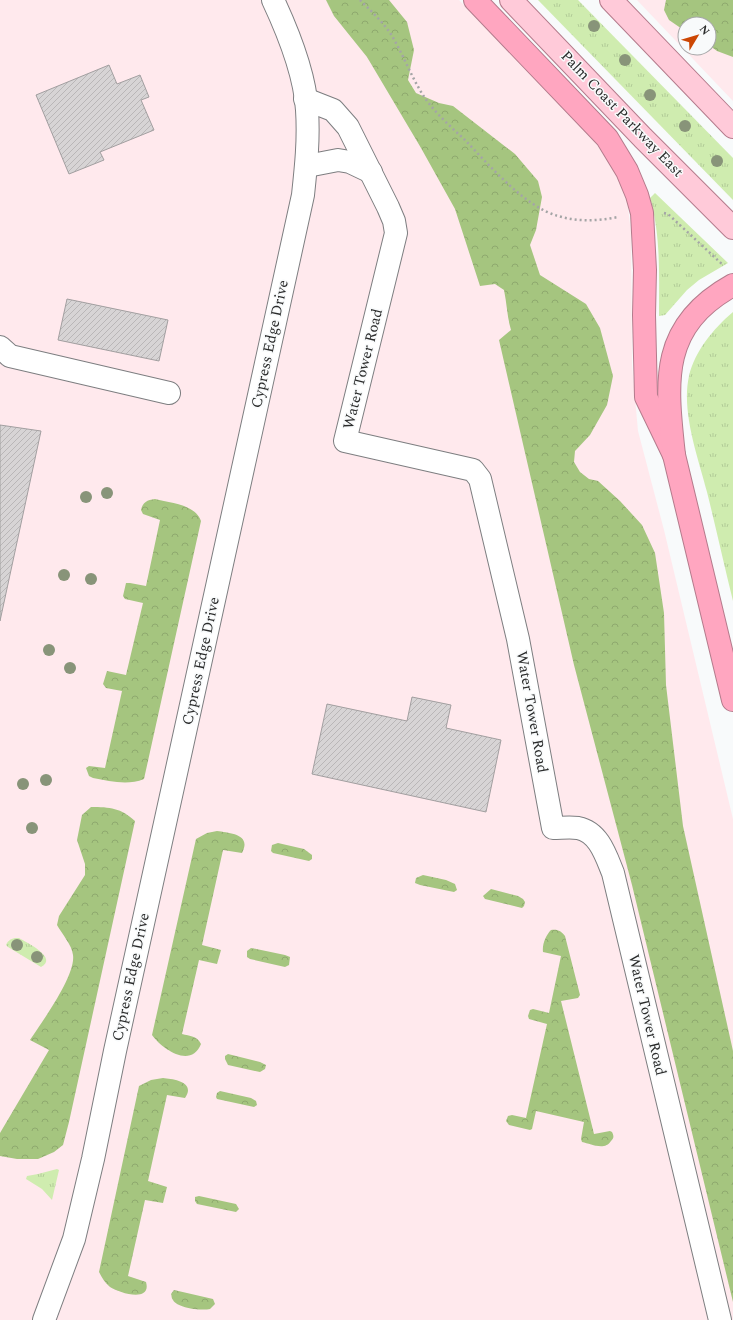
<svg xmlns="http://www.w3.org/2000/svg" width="733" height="1320" viewBox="0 0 733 1320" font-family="Spectral,serif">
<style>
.commercial{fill:#ffe9ed;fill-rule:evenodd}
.grass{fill:url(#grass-tufts)}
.forest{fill:url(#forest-crowns)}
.building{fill:url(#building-hatch);stroke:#a29fa0}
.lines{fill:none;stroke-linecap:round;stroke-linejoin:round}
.minor-casing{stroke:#7d7e80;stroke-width:24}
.major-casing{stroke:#b47b8c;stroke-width:24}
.highway-casing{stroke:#b47b8c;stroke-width:24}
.path{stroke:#a4a5a6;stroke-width:2.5;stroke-dasharray:2 3;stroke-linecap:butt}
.minor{stroke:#fff;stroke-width:22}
.major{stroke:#ffcad9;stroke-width:22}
.highway{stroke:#ffa6c0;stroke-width:22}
.tree{fill:#889479}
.labels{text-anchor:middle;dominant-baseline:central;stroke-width:3;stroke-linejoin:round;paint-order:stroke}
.street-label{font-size:15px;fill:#2a2b2b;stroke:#f8fafb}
</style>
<defs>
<pattern id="grass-tufts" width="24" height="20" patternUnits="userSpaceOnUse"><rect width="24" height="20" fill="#cfecaf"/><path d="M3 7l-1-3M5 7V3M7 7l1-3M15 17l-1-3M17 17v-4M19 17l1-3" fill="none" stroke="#b2cb97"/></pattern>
<pattern id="forest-crowns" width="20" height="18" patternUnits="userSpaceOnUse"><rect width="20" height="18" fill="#a5c57f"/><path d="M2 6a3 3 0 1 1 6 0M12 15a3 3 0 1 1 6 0" fill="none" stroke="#8ea96e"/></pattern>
<pattern id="building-hatch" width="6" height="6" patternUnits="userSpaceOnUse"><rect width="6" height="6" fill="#d7d4d5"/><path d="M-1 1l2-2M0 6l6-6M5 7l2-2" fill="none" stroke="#b9b6b7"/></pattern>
</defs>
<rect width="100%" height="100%" fill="#f8fafb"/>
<g class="commercial">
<polygon points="0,0 459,0 592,138 609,162 626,191 631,233 632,365 638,431 664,530 733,819 733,1320 0,1320"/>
<path d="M637,0H733V101ZM685,24H709V48H685Z"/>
</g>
<g class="grass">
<polygon points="538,0 578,0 733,158 733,200"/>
<path d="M655,193L728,263L699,280L687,290L665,315L659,316C659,276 661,236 650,198Z"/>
<path d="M733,312V601C724,565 716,528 707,492C698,457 681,412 689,376C695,351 713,329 733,312Z"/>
<path d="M15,938H19C26,942 59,958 41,967L8,947L6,945C8,941 10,939 15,938Z"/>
<polygon points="57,1169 59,1170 52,1200 42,1189 26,1179 27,1176 38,1174"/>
</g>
<g class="forest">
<path d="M326,0H389L407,22L414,50L408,80L416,93L439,103L453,106L515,154L538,181L542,197L536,230L530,245L540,275L586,304L600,328L613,376L607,405L590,435L575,451L574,462L580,472L589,479L598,481L620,501L642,525L655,553L664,613L666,685L683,826L733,1051V1302L632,885L574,665L499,340L511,330C507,317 507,304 504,290L495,284L480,286L455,209L421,148L367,57L334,16Z"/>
<polygon points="666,0 733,0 733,57 717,51 709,45 709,24 685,24 685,31 669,20 664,10"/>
<path d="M155,499C170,503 195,504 201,521L144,779C127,786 110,781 93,778L89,776L86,768L89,766L105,768L122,691L106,688L103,684L107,671L126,675L143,603L125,599L123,596L126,583H130L146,586L160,520L143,514L141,510C143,502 147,500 155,499Z"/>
<path d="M91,807C110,807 121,808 135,821L69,1122L63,1145L54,1152L38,1159H17L0,1156V1133L49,1050L30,1040C42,1022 76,975 73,955C72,945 62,934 57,925L59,916L85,875V864L77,840L82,815Z"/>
<path d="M217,831C230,833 252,834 242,853L223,850L202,945L221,950L217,964L199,960L182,1034C190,1036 197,1036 201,1044C191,1069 162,1049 152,1035L196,839L207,833Z"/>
<polygon points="278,843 304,849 312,855 312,859 309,861 273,853 271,851 272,845"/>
<polygon points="423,875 446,880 455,884 457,890 454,892 420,885 415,883 416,878"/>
<polygon points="491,889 518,896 523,899 525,902 524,906 522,908 485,899 483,896"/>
<path d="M551,930C558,929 561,931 565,936L580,995L578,998L561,1001L594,1134L610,1131L612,1132C614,1136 614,1138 611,1141C605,1151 591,1144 582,1142L581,1139L584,1122L536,1111L532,1129L530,1130L509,1125L506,1121L508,1116L512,1115L526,1118L547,1024L529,1019L528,1016L530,1010L533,1009L549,1013L561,956L543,952C542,944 546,935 551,930Z"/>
<polygon points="251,948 285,955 290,957 289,965 285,967 250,959 247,957 247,951"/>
<polygon points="228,1054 260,1062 266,1065 265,1069 260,1072 228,1065 225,1059 225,1056"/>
<path d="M163,1078C174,1079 196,1082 185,1098L167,1095L148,1181L167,1187L163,1203L145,1200L128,1276L146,1282C152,1303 119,1293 110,1287C105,1283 102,1278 99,1272L139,1086L151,1080Z"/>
<polygon points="220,1091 251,1098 256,1101 257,1105 254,1107 217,1099 216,1097 217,1093"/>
<polygon points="199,1196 236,1204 239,1209 236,1212 197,1204 195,1201 195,1197"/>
<path d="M174,1290L213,1299L215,1304L210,1309C201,1311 177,1308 173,1300C171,1298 172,1296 171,1294Z"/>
</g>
<g class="building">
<polygon points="109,65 117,84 140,75 149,97 141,100 154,130 100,152 104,160 69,174 36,95"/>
<polygon points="67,299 168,320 159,361 58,340"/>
<polygon points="0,425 41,431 0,621"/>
<polygon points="412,697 451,705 446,728 501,740 486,812 312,774 327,704 407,721"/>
</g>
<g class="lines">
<defs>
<g id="minor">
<path d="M305,99L333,110L348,127L388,207L394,221L396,233L345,441L473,470L480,479L518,639L553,828C561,828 570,827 578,828C599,832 606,856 613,873L720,1320"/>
<polyline points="307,166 338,160 350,162 371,172"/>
<polyline points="0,347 10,356 169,393"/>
<path d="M44,1320L74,1239L93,1159L115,1051L303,195C306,167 309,139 307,110C305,74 288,32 273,0"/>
</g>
<g id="major">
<polyline points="511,0 643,138 733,228"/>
<polyline points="611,0 733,127"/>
</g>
<g id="highway">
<polyline points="475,0 607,138 627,171 637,195 642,213 645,270 644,315 646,397 674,455"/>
<path d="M733,285C659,326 666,381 674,455L733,700"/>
</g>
</defs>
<use href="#minor" class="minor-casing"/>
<use href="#major" class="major-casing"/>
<use href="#highway" class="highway-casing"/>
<g class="path">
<path d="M360,0C371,11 384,23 392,36C404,56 412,79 425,98C436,114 451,127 465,140C489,165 525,207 558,216C578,222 598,221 618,217"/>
<polyline points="664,213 668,214 723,265"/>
</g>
<use href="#minor" class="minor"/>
<use href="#major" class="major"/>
<use href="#highway" class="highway"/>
</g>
<g class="tree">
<circle cx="594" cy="26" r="6"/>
<circle cx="625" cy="60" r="6"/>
<circle cx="650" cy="95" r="6"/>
<circle cx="685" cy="126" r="6"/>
<circle cx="717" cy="161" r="6"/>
<circle cx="107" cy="493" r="6"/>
<circle cx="86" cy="497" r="6"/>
<circle cx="64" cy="575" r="6"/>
<circle cx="91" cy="579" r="6"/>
<circle cx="49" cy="650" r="6"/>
<circle cx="70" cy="668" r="6"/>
<circle cx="46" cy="780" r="6"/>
<circle cx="23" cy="784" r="6"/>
<circle cx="32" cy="828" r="6"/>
<circle cx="17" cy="945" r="6"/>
<circle cx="37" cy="957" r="6"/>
</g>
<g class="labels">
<g class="street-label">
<text transform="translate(622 114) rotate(46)">Palm Coast Parkway East</text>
<text transform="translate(270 344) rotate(-78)">Cypress Edge Drive</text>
<text transform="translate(363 369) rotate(-76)">Water Tower Road</text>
<text transform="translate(201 661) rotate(-78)">Cypress Edge Drive</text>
<text transform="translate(532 712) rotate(80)">Water Tower Road</text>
<text transform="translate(131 977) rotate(-78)">Cypress Edge Drive</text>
<text transform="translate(647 1015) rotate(77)">Water Tower Road</text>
</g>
</g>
<g transform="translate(697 36) rotate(52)"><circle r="19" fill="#f8fafb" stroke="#a6a7a8"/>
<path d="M0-3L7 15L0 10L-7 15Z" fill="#cc4704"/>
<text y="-6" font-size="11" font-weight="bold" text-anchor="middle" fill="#2a2b2b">N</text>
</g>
</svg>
